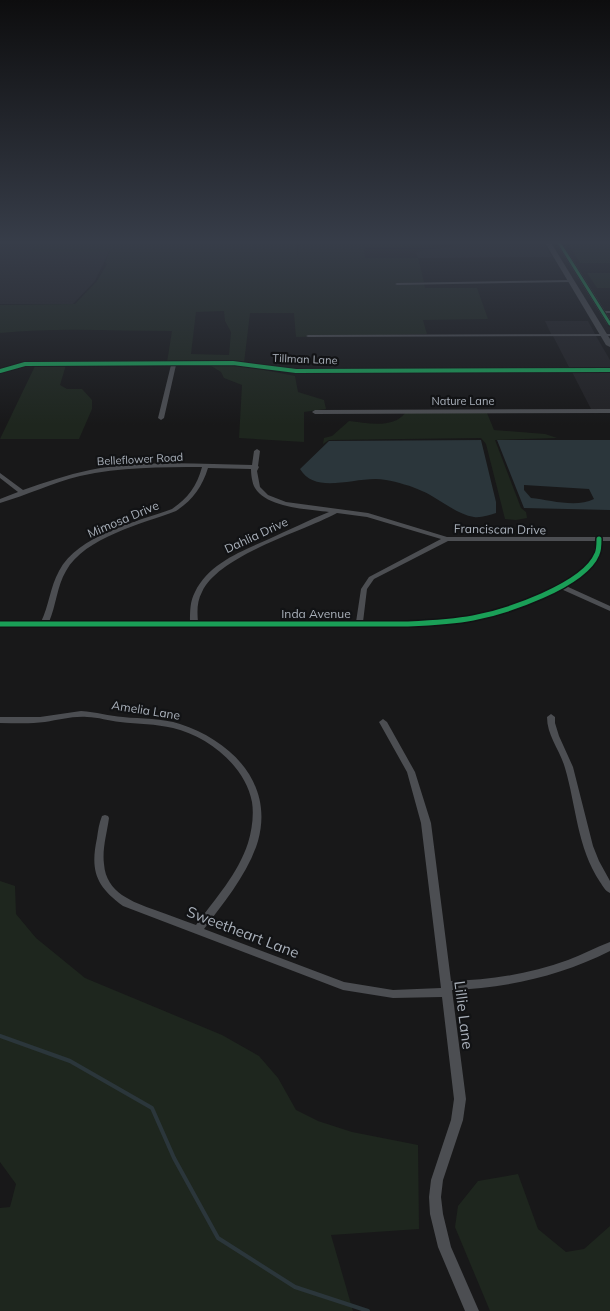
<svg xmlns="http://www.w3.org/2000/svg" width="610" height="1311" viewBox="0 0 610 1311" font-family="Mulish,sans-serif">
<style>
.built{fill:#222225}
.green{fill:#1e261e;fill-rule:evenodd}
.water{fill:#2b363b;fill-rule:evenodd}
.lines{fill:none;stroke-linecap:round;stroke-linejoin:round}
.stream{stroke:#2b363b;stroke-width:4}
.minor{fill:#4c4e52;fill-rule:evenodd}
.secondary{fill:#4b4d50;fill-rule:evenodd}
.cycleway-far2-casing{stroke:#121315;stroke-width:5}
.cycleway-far1-casing{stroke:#121315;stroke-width:6}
.cycleway-casing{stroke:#121315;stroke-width:8}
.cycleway-far2{stroke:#1a9f57;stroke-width:3}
.cycleway-far1{stroke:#1a9f57;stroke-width:4}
.cycleway{stroke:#1a9f57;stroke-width:5}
.labels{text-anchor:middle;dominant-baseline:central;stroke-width:4.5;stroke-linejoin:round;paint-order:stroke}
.far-street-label{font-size:11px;fill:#a9b0ba;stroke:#121315}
.street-label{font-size:12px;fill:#a9b0ba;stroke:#121315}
.near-street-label{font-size:15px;fill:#a9b0ba;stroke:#121315}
</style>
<rect width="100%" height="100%" fill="#181819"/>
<g class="built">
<polygon points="0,241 38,241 32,252 110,250 95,281 73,304 0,304"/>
<polygon points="414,241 543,241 552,257 418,258 416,253 424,250 458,246 415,244"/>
<polygon points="545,321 588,321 595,334 551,334"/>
<polygon points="553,336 596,336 610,360 610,369 570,369"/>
<polygon points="572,372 610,372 610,409 591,409"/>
</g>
<g class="green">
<path d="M38,241H297V259L299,241H414L415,244L457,245L364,247L365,258H418L424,282L395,284H424L425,288H477L488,319L423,320L427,334L296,337L294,313H250L244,363L167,362L172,331C114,331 57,327 0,333V305L75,304L97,281L107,264L105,263L110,251L31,252ZM224,311L225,321L231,332L229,355L191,354L196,312Z"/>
<polygon points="567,241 610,241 610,263 580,263"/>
<polygon points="587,273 610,273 610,288 597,288"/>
<polygon points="208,364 244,366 295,376 298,392 324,400 326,409 304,412 304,442 239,438 242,385 224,378 221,372"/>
<polygon points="66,365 60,385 67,389 82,389 92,400 92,409 79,439 0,439 35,366"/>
<path d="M405,413H487L494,430L545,434L557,438L495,440L521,508L526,512L527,518L516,520L505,519L486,444L481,438L329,440L323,444L324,438L332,436L349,421C367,423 393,429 405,413Z"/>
<polygon points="0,881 15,886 16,914 36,938 85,978 222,1035 259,1056 278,1078 296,1110 318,1121 352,1132 418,1145 419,1229 331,1235 353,1311 0,1311 0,1208 10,1207 16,1184 0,1162"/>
<polygon points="518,1174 538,1229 566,1252 584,1249 610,1226 610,1311 490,1311 455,1227 458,1206 478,1181"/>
</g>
<g class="water">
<path d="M481,440L496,502V513C489,515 481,518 474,517C455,514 439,498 422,491C412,486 397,482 386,480C359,474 317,497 300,469L329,441Z"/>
<path d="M497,440H610V510L524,508ZM524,485L589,489L594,499C576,508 550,500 531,498L524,490Z"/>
</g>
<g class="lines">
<polyline class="stream" points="0,1036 70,1061 152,1108 174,1158 218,1238 295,1287 368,1311"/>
<g class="minor">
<polygon points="571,280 573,281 572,282 397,285 395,284 397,283"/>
<rect x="600" y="311" width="10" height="2"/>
<polygon points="610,334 610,336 308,337 306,336 308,335"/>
<polygon points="174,362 233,362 296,370 610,369 610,371 296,372 233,364 176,365 164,418 161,420 158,418 171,365 25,365 0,372 0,369 25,363"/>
<polygon points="610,409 610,413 315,414 312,412 315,410"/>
<path d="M257,449L260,451L258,466L259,467L257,471L260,487L268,495L286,502L368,513L447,537H610V541H602C602,545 602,550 601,553C597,567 578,580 566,586L610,606V611L561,589C513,616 462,624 408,626H0V622H41C49,606 50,587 59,571C78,535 136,522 172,509C188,498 197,486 202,467C161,467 120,467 80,476C52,483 27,495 0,503V499L18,492L0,478V473L23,490C45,482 67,475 90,470C143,460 198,464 252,465L254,451ZM208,468L251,469C251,474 252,483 255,488C267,508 308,509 329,512C309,520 289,530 269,539C242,551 209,563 195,592C190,601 190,611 190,622H49C56,606 57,586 66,571C85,537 142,524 176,511C193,500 202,487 208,468ZM337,513L367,517L441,539L369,577L361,589L356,622H198C197,611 197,601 202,592C219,555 302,532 337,513ZM448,541H596C595,545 595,549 594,552C591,567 570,578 558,584C532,599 503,610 473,616C437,623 399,622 363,622L367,589L374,579Z"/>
<path d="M81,711C96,712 109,716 123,717C142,719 162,718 180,724C232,741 274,784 258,841C248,874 224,902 204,929L344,982L393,990L441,988L421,823L407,772L379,722L383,719L387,722L415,772L431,823L451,981C490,980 530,974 568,960C582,955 596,947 610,942V951C560,976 507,988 452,990L466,1099L463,1120L443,1180L441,1197L443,1214L451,1247L479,1311H465L438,1247L430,1214L429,1197L431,1180L451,1120L454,1099L442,997L393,998L343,990L123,906C96,886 90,871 97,838C98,831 99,823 102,816L105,815L108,816L109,818C107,833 102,849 104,864C106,893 133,902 155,910C169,915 182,920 196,925C215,899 238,874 248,843C252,830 254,815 252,802C245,765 207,736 173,728C156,724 138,724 120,722C109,721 98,717 87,717C72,716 59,720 45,722C30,724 15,723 0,723V717H40Z"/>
<path d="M551,714L555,717V723L559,736L573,767L593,846L599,861L610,881V893C605,891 603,886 600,882C577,848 576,805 565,768C560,750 547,736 547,717Z"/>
</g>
<g class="secondary">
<polygon points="544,241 550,241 610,339 610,347 606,345"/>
<polygon points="555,241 561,241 610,319 610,326 607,324"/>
</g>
<defs>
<polyline id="cycleway-far2" points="558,241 610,324"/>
<polyline id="cycleway-far1" points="0,371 25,364 233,363 296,371 610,370"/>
<path id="cycleway" d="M0,624H408C430,623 452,622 473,618C505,612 584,586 597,554C599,550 599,544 599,539"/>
</defs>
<use href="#cycleway-far2" class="cycleway-far2-casing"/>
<use href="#cycleway-far1" class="cycleway-far1-casing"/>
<use href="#cycleway" class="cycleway-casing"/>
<use href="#cycleway-far2" class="cycleway-far2"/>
<use href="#cycleway-far1" class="cycleway-far1"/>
<use href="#cycleway" class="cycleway"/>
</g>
<linearGradient id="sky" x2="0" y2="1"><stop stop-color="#0d0d0e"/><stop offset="0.57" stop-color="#373d49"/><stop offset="1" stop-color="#373d49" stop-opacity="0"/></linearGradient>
<rect width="610" height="425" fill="url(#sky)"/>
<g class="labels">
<g class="far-street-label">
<text transform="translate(305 359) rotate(2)">Tillman Lane</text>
<text x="463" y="401">Nature Lane</text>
<text transform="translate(140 459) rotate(-3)">Belleflower Road</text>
</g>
<g class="street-label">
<text transform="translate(123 519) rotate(-23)">Mimosa Drive</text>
<text transform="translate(500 529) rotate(1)">Franciscan Drive</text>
<text transform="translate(256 535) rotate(-25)">Dahlia Drive</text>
<text x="316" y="613">Inda Avenue</text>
<text transform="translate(146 710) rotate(9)">Amelia Lane</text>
</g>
<g class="near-street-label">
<text transform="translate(243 932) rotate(21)">Sweetheart Lane</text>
<text transform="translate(464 1015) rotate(83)">Lillie Lane</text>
</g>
</g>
</svg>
